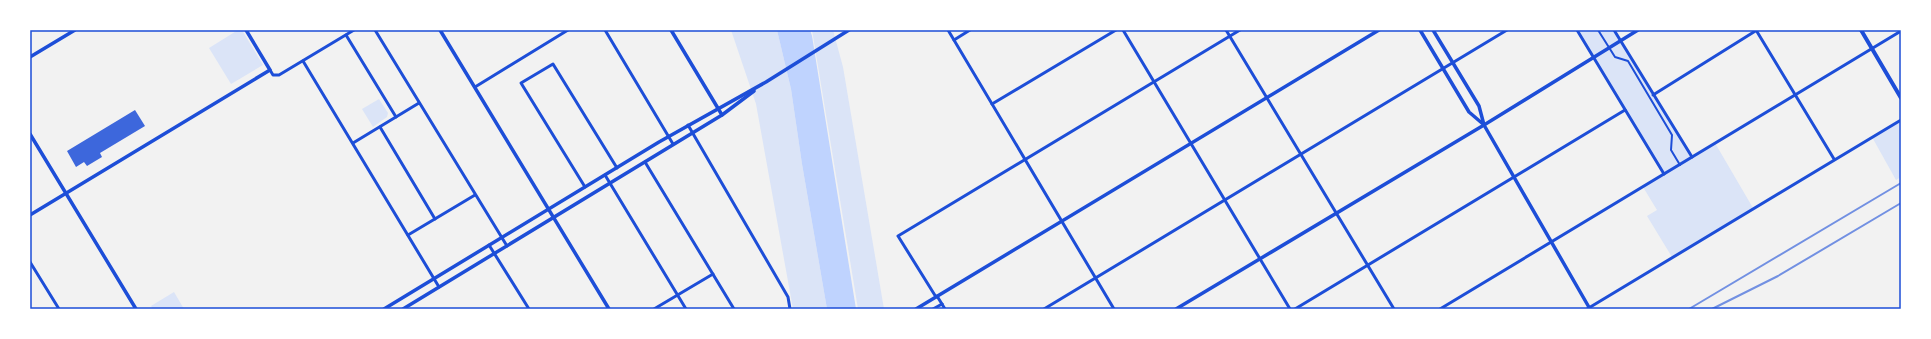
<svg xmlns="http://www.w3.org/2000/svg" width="1931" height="339" viewBox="0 0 1931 339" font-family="'Fira Sans',sans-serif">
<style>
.green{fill:#dbe4f7}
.water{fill:#bfd3fe}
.building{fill:#3d67dc}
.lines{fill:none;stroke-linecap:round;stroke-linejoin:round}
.pedestrian{stroke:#1d4ed8;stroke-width:2}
.minor{stroke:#1d4ed8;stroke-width:3}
.tertiary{stroke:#1d4ed8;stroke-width:3.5}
.secondary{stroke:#1d4ed8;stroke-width:4}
.rail{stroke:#7290e2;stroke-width:2}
.neatline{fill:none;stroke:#1d4ed8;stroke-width:1.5}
</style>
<rect width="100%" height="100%" fill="#f2f2f2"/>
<g class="green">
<polygon points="238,30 242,30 263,65 231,84 209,48"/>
<polygon points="731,30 777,30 791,89 802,164 827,309 793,309 756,104"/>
<polygon points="812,30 833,30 843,67 884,309 858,309"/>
<polygon points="1577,30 1614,30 1692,157 1715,143 1753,208 1672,257 1647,216 1657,210 1643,187 1664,175"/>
<polygon points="379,99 388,113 387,117 373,127 362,109"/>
<polygon points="1901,120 1901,177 1896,180 1872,137"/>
<polygon points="174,292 184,309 153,309 151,306"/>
</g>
<polygon class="water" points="777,30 810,30 812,36 856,309 827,309 802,164 791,89"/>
<polygon class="building" points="135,110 145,126 100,153 102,157 87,166 84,162 76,167 67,151"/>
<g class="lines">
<polyline class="pedestrian" points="1598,30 1615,57 1628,61 1672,135 1671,150 1680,165"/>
<g class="minor">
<polyline points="375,30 507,246"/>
<polyline points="605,30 673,144"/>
<polyline points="948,30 1114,309"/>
<polyline points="1123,30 1290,309"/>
<polyline points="1226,30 1394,309"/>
<polyline points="1577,30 1664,174"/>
<polyline points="1614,30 1692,157"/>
<polyline points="1756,30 1834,159"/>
<polyline points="346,35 396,117"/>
<polyline points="954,40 970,30"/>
<polyline points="303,61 439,287"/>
<polyline points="270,70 273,75 279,75 354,30"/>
<polyline points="475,87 568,30"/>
<polyline points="1653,95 1757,30"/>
<polyline points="992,104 1116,30"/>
<polyline points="688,125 788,297 790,309"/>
<polyline points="380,127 435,219"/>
<polyline points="353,143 419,103"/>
<polyline points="645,162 734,309"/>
<polyline points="605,175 686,309"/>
<polyline points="585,187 521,83 553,64 617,168"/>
<polyline points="408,235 475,195"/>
<polyline points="489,245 529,309"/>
<polyline points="30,262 59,309"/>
<polyline points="937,296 945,309"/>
<polyline points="936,297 898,236 1240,30"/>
<polyline points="654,309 713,274"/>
<polyline points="933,309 942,304"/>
<polyline points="1044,309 1507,30"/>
<polyline points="1295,309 1625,110"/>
<polyline points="1440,309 1901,31"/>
<polyline points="1587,309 1901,120"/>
</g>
<g class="tertiary">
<polyline points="440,30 609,309"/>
<polyline points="671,30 722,115"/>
<polyline points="1420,30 1469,112 1483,124"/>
<polyline points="1433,30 1479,106 1484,125 1590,309"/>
<polyline points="30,57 75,30"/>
<polyline points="30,134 136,309"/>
<polyline points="30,215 270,70 246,30"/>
<polyline points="384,309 659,142 766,82 849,30"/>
<polyline points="403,309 722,115 754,91"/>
<polyline points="916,309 1379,30"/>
<polyline points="1176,309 1484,125 1638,30"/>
</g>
<polyline class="secondary" points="1861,30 1901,98"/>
<g class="rail">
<polyline points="1689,309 1901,183"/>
<polyline points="1712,309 1778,276 1901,203"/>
</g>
</g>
<rect width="1931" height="339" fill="none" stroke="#ffffff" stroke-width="62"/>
<rect x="31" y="31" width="1869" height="277" class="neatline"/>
</svg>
